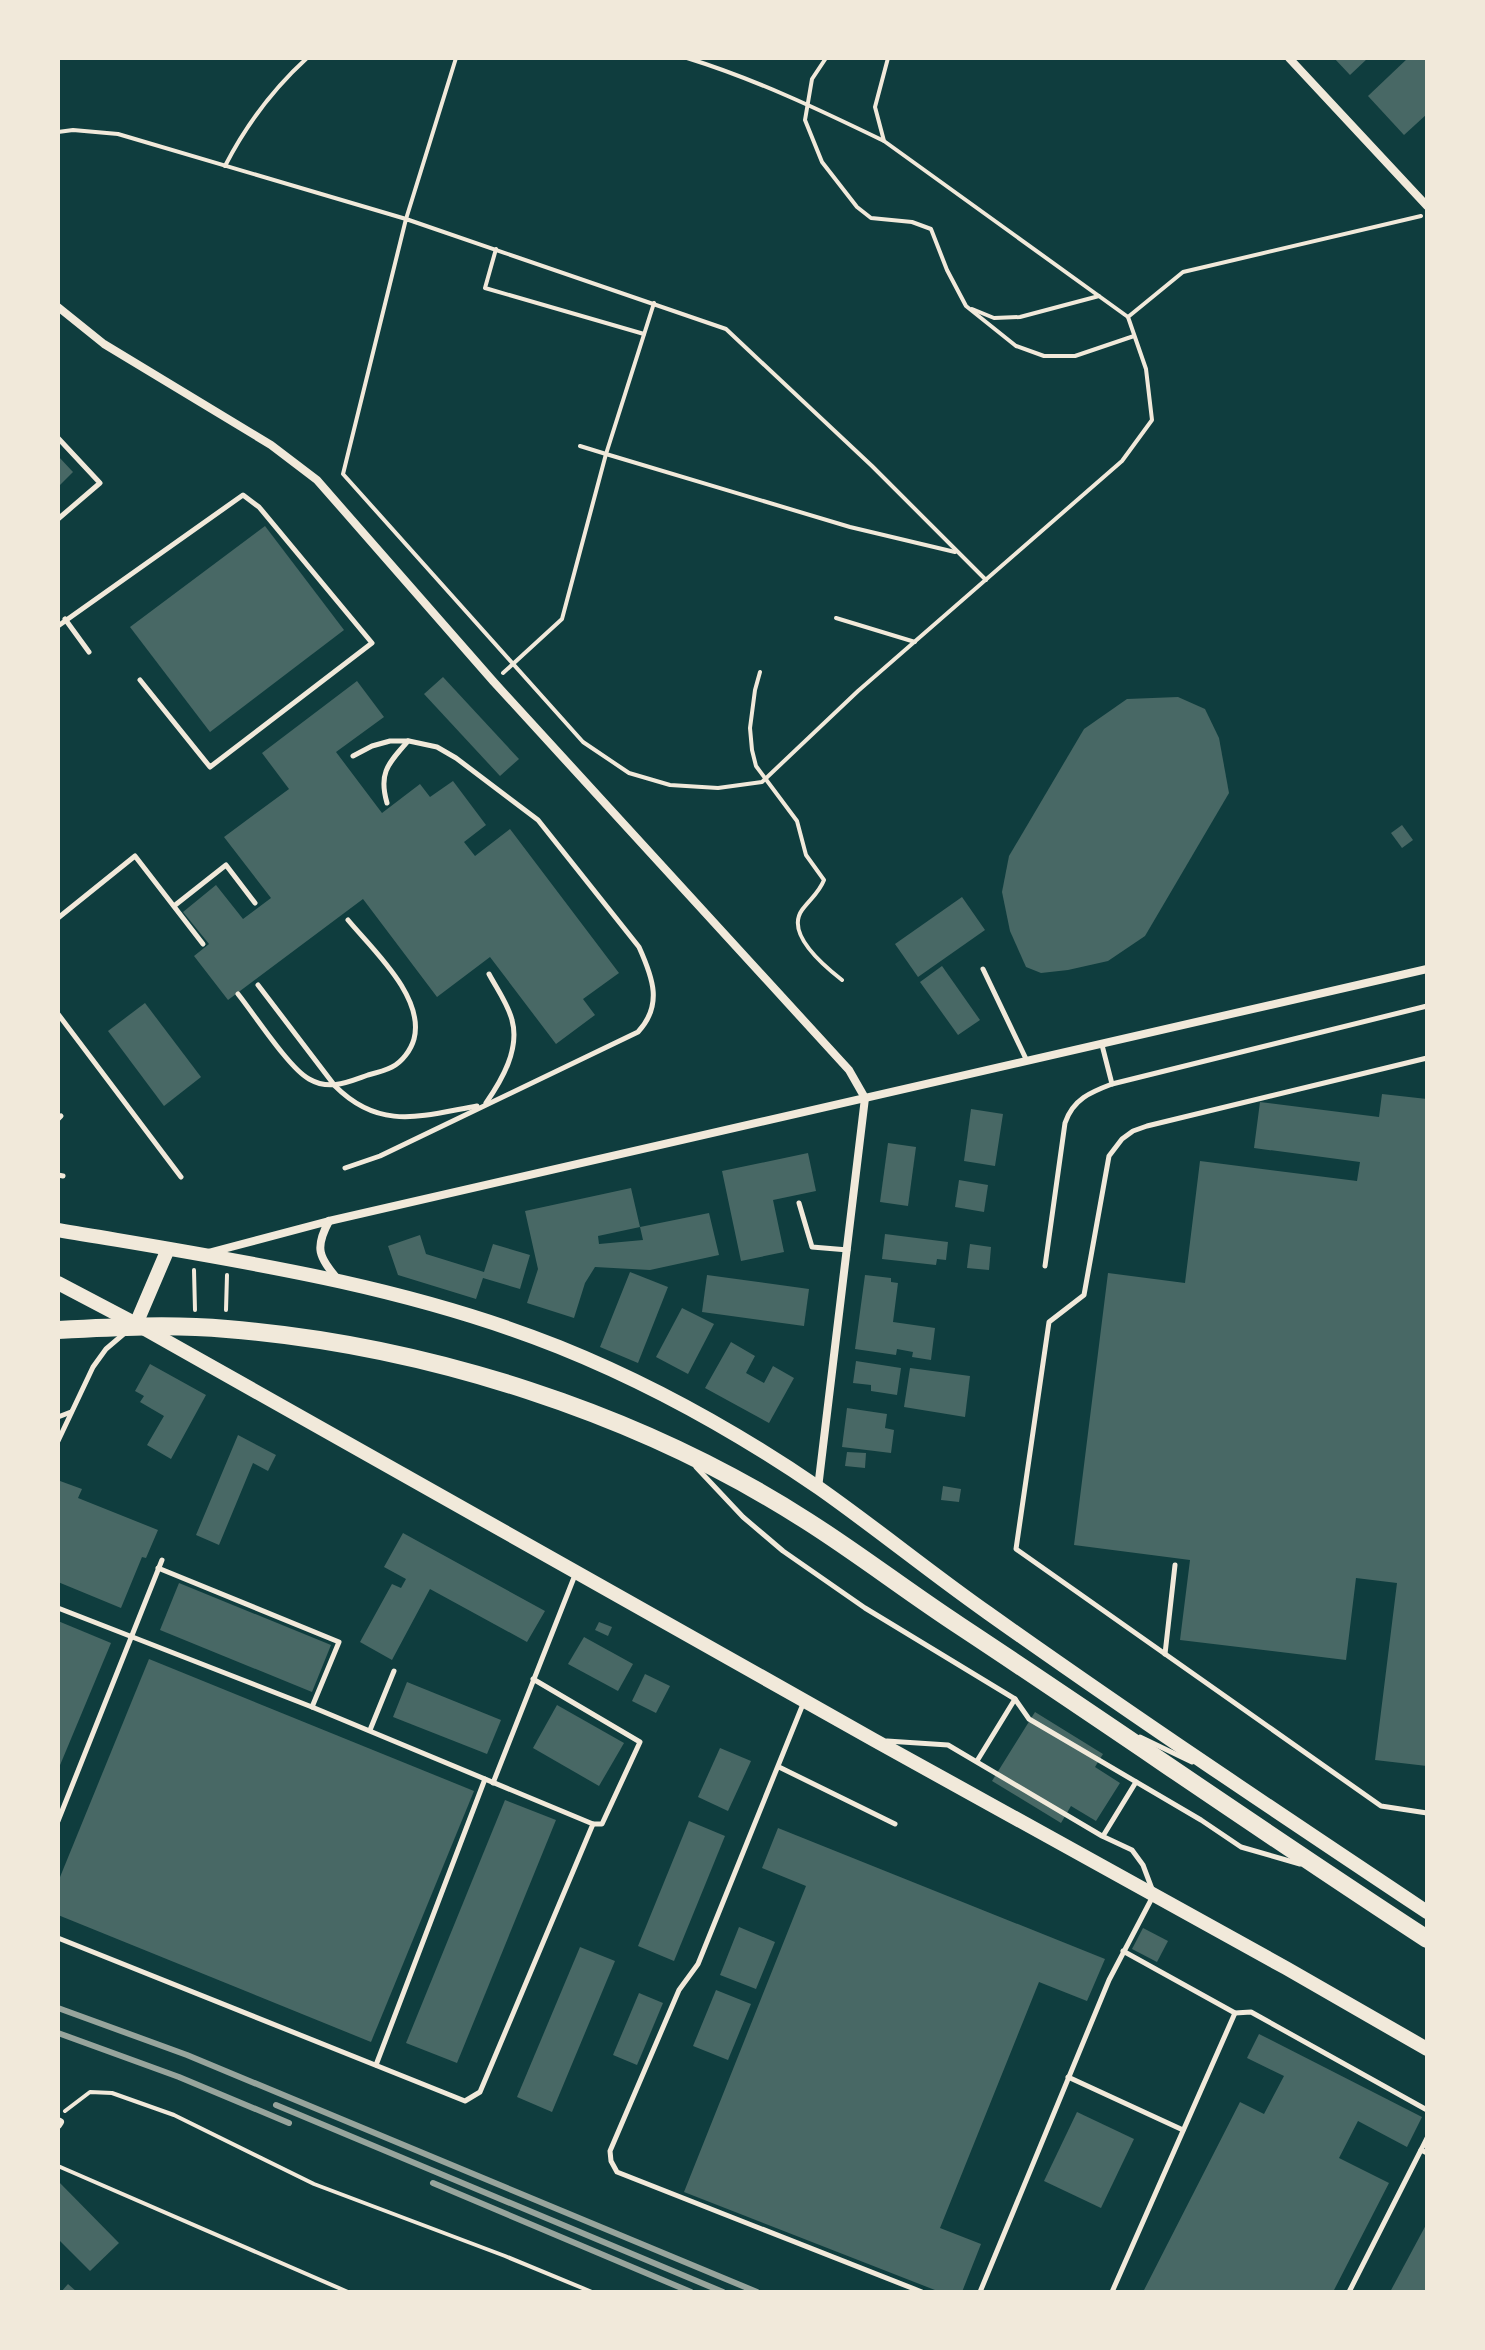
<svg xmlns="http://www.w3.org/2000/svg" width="1485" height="2350" viewBox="0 0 1485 2350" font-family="Figtree,sans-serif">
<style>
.building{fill:#486865}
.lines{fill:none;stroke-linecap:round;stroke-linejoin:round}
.path{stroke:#f1e9da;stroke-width:4}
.service{stroke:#f1e9da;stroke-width:5}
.minor{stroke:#f1e9da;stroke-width:8}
.tertiary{stroke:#f1e9da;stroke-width:14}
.primary{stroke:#f1e9da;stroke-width:18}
.rail{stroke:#97a49c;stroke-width:6}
</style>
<rect width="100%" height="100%" fill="#0f3d3e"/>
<g class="building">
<polygon points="1334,58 1368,58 1350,75"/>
<polygon points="1408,58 1427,58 1427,114 1404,135 1368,96"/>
<polygon points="58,456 73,472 58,487"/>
<polygon points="265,526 344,630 210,732 130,627"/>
<polygon points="443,677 519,759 500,776 424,694"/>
<polygon points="357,681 384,717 336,752 382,813 420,784 430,797 453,781 486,825 464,842 475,856 510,829 619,973 583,999 595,1015 556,1044 490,957 437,997 363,899 228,1000 194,956 209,944 183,912 216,885 243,919 271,898 224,837 289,789 262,753"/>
<polygon points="1178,697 1205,709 1219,738 1229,793 1145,936 1108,961 1068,970 1041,973 1026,967 1010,931 1002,892 1009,856 1084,729 1127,699"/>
<polygon points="1402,825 1413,840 1402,848 1391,833"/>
<polygon points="962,897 985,930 918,977 895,944"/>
<polygon points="942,966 980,1020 958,1035 920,982"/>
<polygon points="145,1003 201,1077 164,1106 108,1031"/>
<polygon points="1382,1094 1427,1099 1427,1766 1375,1760 1397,1583 1356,1578 1346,1660 1180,1640 1190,1560 1074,1545 1108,1273 1185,1283 1200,1161 1357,1181 1360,1162 1254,1148 1260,1102 1379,1117"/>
<polygon points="971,1109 1003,1114 995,1166 964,1161"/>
<polygon points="888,1143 916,1147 908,1206 880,1202"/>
<polygon points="808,1153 816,1191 773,1200 784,1252 741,1261 722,1171"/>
<polygon points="959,1180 988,1185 984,1212 955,1207"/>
<polygon points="631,1188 640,1227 598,1236 599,1244 643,1240 640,1227 709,1213 719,1255 650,1270 595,1267 585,1283 574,1318 527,1303 538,1269 525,1211"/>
<polygon points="885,1234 948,1242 946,1260 937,1259 936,1265 882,1259"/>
<polygon points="420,1235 426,1254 484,1272 493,1244 530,1255 520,1289 483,1278 476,1299 398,1275 388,1246"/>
<polygon points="970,1244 991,1247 989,1270 967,1268"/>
<polygon points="630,1272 668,1287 638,1363 600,1347"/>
<polygon points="707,1275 809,1289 804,1326 702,1312"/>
<polygon points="865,1275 891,1278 891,1282 898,1283 893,1322 935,1328 931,1360 912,1357 913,1352 897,1349 896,1355 855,1349"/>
<polygon points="682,1308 714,1324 688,1374 656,1357"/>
<polygon points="731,1342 755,1356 746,1373 764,1383 773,1366 794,1378 769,1423 705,1388"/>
<polygon points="856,1361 901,1368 897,1395 871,1391 871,1385 853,1383"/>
<polygon points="150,1364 206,1395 171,1459 147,1445 164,1416 140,1402 144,1396 135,1391"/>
<polygon points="910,1368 970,1376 965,1417 904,1407"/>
<polygon points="847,1408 887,1414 885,1428 894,1430 891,1453 842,1447"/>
<polygon points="238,1435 276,1455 268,1471 253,1463 219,1545 196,1535"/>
<polygon points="847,1452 866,1453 865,1468 845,1466"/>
<polygon points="60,1481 82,1489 78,1498 158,1530 146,1558 142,1557 121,1608 58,1582 58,1487"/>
<polygon points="943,1486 961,1489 959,1502 941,1500"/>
<polygon points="403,1533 545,1611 527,1642 430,1589 392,1660 360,1642 392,1584 401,1588 406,1579 384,1567"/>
<polygon points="179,1583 331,1645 312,1692 160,1630"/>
<polygon points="58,1621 111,1643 58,1770"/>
<polygon points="599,1622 612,1627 608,1636 595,1630"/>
<polygon points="584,1637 633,1664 618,1691 568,1664"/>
<polygon points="149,1659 474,1791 371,2042 58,1915 58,1882"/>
<polygon points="645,1674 670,1686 656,1713 632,1701"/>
<polygon points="407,1682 501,1720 487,1754 393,1717"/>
<polygon points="557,1705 624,1743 599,1786 533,1748"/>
<polygon points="1035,1712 1103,1754 1095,1767 1120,1783 1096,1821 1071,1806 1061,1823 992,1781"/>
<polygon points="720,1748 751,1761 728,1811 698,1797"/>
<polygon points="505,1800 556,1820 457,2063 406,2043"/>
<polygon points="689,1821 725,1836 674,1961 638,1946"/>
<polygon points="778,1828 1105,1959 1087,2001 1039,1982 940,2228 981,2244 962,2292 940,2292 684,2192 806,1886 762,1868"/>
<polygon points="739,1927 775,1942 756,1989 720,1975"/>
<polygon points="1143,1928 1168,1941 1157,1962 1132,1949"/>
<polygon points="580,1947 615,1961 552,2112 517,2097"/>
<polygon points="716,1990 751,2004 728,2060 693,2046"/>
<polygon points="639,1993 663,2003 637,2065 613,2055"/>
<polygon points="1259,2034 1422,2117 1407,2147 1358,2121 1339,2158 1389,2183 1333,2292 1143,2292 1240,2102 1264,2114 1284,2076 1247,2058"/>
<polygon points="1077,2112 1134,2139 1101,2208 1044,2181"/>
<polygon points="58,2181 119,2243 90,2271 58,2239"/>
<polygon points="1427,2223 1427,2292 1390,2292"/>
<polygon points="68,2284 77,2292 61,2292"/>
</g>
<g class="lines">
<g class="path">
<path d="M687,58C755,79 820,110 884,141"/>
<polyline points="826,58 812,79 805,120 822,162 857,207 871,218 912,222 931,229 947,270 966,306 1016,346 1044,356 1075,356 1134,336"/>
<polyline points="888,58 875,107 884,141 1128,317"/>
<polyline points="58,132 73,130 118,134 406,219 456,58"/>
<path d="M225,166C246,125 273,89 307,58"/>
<polyline points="496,249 485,288 644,334"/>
<polyline points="654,303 606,454 850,527 955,552"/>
<polyline points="972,309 994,318 1020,317 1099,296"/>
<polyline points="986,580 872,466 726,329 406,219 343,474 583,742 629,773 670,785 718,788 762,782 858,691 1122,461 1152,420 1146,369 1128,317 1183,272 1421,216"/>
<polyline points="836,618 915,642"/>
<path d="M760,672L755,690L750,728L752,750L756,766L797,821L806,855L824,880C819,893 810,899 802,910C785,934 824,966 842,980"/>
<polyline points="503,673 562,619 606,454 580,446"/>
<polyline points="194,1270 195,1310"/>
<polyline points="226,1310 227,1275"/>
<polyline points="65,2111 90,2092 112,2093 174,2115 314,2184 505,2256 592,2292"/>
<polyline points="58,2166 348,2292"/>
</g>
<g class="service">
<polyline points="58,438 100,483 58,519"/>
<polyline points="65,619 89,652"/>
<polyline points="58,626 243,495 259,507 372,643 210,767 140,680"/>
<path d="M387,803C378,772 389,763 408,741"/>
<polyline points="174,906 226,865 255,903"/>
<polyline points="58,918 135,856 203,944"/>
<polyline points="983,969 1027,1061"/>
<path d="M258,985L335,1086C380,1131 421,1116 477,1106"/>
<path d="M238,994C254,1014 289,1068 309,1079C330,1091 348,1082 368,1075C376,1073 384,1071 392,1067C402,1062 411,1050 414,1039C425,997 373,950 348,920"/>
<polyline points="58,1014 181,1177"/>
<polyline points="1102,1045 1112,1084"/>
<polyline points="1427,1058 1147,1126 1133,1131 1122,1139 1109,1156 1084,1295 1049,1322 1016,1549 1381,1806 1427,1813"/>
<path d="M486,1103C502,1080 520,1049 512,1020C508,1004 497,989 489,974"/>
<polyline points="58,1119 61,1116"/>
<path d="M345,1168L380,1156L638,1032C663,1005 653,978 639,947L538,820L456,758L437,747L409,741H390L372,746L353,756"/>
<polyline points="58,1175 63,1176"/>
<polyline points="799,1203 812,1247 848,1250"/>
<path d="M1045,1266L1065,1123C1073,1099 1091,1092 1112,1084L1427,1006"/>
<polyline points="58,1417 71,1412"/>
<polyline points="58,1441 93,1367 106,1349 126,1332"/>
<polyline points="696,1467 743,1517 783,1551 865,1608 1015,1699 1029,1719 1201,1820 1241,1847 1300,1864"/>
<polyline points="158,1568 339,1642 312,1707"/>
<polyline points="58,1608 312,1707 593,1824 480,2092 465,2101 58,1938"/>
<polyline points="1165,1654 1175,1565"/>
<polyline points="533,1679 640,1742 602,1824 593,1824"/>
<polyline points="803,1704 698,1964 679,1990 610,2151 611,2161 617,2172 922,2292"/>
<polyline points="370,1730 394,1671"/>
<polyline points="1140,1737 1192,1762"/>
<polyline points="887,1741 948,1745 1102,1836 1132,1850 1143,1865 1152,1889"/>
<polyline points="977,1761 1015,1699"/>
<polyline points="779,1767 895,1824"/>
<polyline points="493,1783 575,1575"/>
<polyline points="58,1821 162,1560"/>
<polyline points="1103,1836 1136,1782"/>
<polyline points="1123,1951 1235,2013 1251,2012 1427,2110"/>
<polyline points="376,2065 485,1779"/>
<polyline points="1068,2077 1183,2130"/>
<polyline points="1427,2138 1421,2150 1427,2153"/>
<polyline points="980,2292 1109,1980 1152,1898"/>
<polyline points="1112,2292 1235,2013"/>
<polyline points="1349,2292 1421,2150"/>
</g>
<g class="minor">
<polyline points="1289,58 1427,206"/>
<polyline points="58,307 104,344 271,445 317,480 493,681 849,1070 865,1098"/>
<path d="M329,1221C314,1249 319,1256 338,1280"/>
<polyline points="208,1253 329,1221 1427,969"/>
<polyline points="818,1488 865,1098"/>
<polyline points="58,2121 60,2122 58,2125"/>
</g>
<g class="tertiary">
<path d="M58,1230C227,1259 399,1283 559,1347C651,1384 737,1432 819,1488C876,1528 931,1573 988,1613C1133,1716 1280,1814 1427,1912"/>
<polyline points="58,1283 136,1324 874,1740 1286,1968 1427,2049"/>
<polyline points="136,1324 168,1249"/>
</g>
<path class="primary" d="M58,1330C114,1327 172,1324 227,1329C426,1345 639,1413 807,1521C859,1554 908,1592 960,1626C1116,1729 1270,1837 1427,1939"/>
<g class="rail">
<polyline points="58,2008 187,2055 757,2292"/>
<polyline points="58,2033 179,2077 289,2123"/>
<polyline points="276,2105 723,2292"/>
<polyline points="433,2183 691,2292"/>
</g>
</g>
<rect width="1485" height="2350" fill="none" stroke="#f1e9da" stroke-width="120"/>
</svg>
